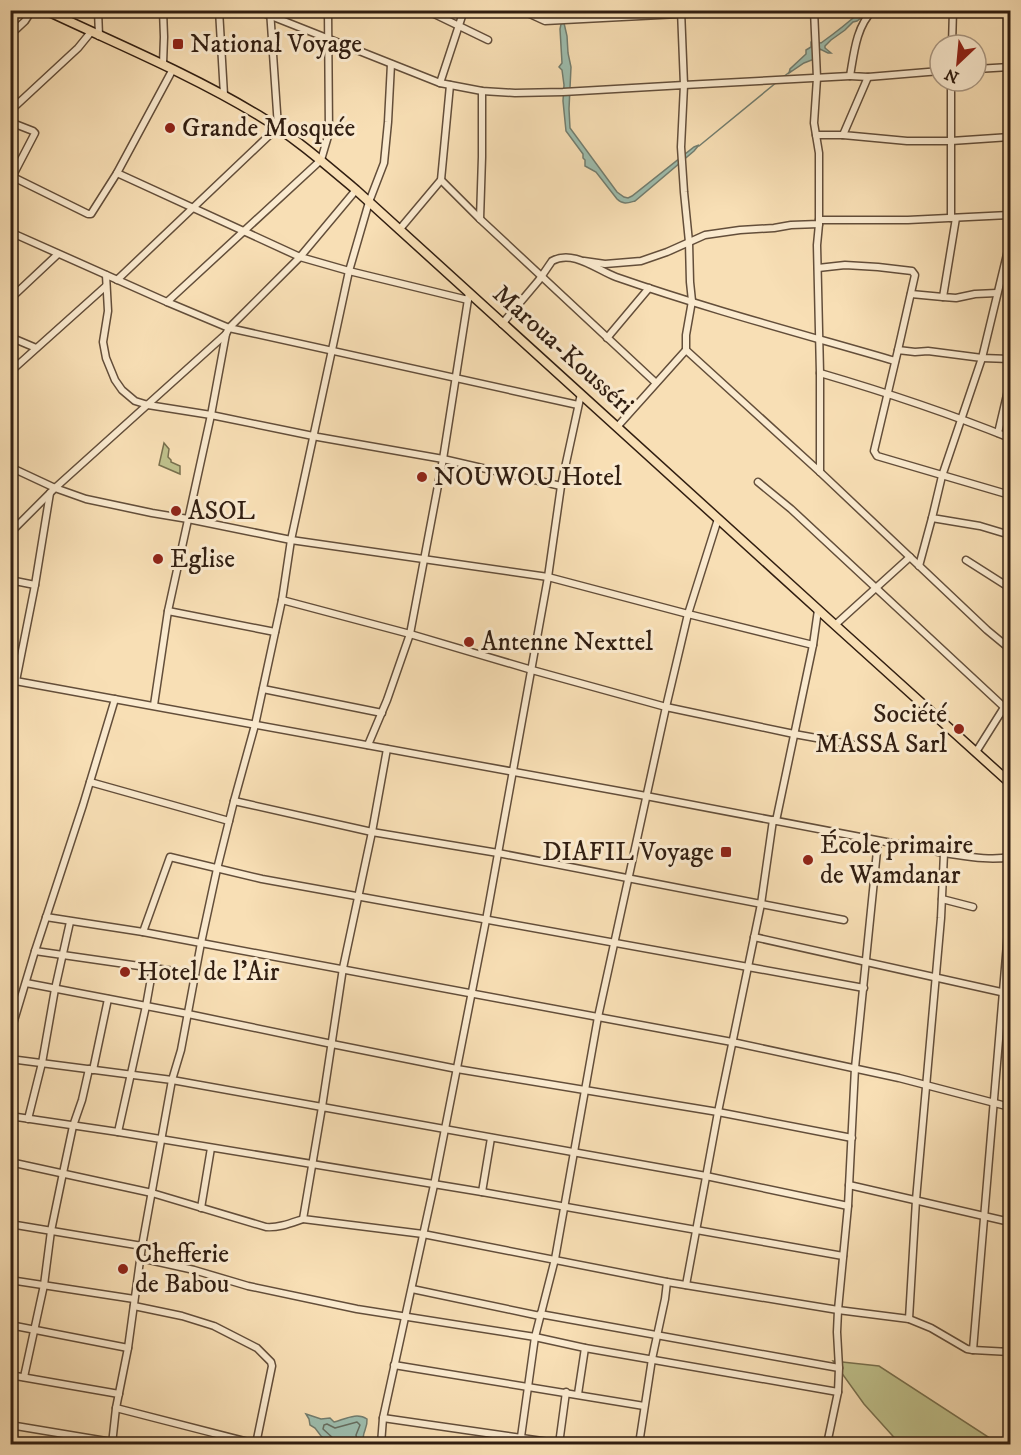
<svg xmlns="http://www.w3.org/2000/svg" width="1021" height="1455" viewBox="0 0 1021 1455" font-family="'IM FELL DW Pica',serif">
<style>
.green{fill:#bfc18c;stroke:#78704e;stroke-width:1.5}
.water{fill:#9dbdae;stroke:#727d6f;stroke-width:1.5}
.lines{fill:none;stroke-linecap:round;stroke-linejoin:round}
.shore{stroke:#676e60;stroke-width:1.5}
.stream{stroke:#727d6f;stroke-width:1.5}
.minor-casing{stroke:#634e3a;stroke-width:9}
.highway-casing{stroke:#311e11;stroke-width:11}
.minor{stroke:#faeacf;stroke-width:6}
.highway{stroke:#f8dfb5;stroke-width:8}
.poi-dot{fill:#8f2418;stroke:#faeacf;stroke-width:2}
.labels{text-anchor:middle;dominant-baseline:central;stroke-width:6;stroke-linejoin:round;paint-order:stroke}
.poi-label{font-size:26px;fill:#311e11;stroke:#faeacf;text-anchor:start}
.street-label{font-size:26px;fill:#311e11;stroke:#faeacf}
</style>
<rect width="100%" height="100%" fill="#f8dfb5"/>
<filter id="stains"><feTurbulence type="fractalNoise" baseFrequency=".00333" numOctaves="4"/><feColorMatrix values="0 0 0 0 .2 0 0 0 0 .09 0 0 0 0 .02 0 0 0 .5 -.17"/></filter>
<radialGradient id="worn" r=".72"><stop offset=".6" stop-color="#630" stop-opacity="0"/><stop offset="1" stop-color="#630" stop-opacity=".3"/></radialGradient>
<g class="green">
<polygon points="164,443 169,449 168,457 171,460 171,462 180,466 180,474 159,465"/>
<polygon points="833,1361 879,1366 999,1444 900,1444 864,1404"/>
</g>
<g class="water">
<path d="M861,11H870L857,21L853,22L845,30L831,40L825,46V48L831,53H828L820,49L817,58L804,63L789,73L790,69L806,54V50L811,47V42L812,41L821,43C835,33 850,21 861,11Z"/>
<path d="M564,23L567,36L568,53L571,67L569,109L570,128L617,192L624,197L628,198L632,196L694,147L699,145L694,151L635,201C628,203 623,205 617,199L596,172L585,166V160L583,158V154L566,131L563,101L564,85L562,70L559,67L562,63L560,29L561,24Z"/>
<path d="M306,1414L321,1419L330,1418L334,1422C345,1419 357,1412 367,1419C368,1430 360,1433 365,1444H332L321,1436L315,1428L310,1425L309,1419Z"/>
</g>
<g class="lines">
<polyline class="shore" points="336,1444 334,1439 323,1429 324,1425 327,1424 335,1428 357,1422 360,1425 356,1435 358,1444"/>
<g class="stream">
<polyline points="563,10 563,19"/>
<polyline points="783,77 791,71"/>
<polyline points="699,146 777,82"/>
</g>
<defs>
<g id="minor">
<polyline points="98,10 99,36"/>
<polyline points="163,10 164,37 163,64"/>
<polyline points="219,10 224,95"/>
<polyline points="256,10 440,83 482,91 515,93 563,92 684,85 681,147 684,192 689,242 690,282 692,301 686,335 686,350 820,472 987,630 1010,649"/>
<polyline points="426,10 488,40"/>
<polyline points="521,10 545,21 756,10"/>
<polyline points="681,10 684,85 850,76"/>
<polyline points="814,10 817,78 814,123 819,153 819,220"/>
<path d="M873,10C856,27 854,53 850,76L868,77L940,71"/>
<polyline points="10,35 25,21 32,10"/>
<polyline points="952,45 953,10"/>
<polyline points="976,69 1010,67"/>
<polyline points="868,77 843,135 907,141 951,141 1010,137"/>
<polyline points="440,83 464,10"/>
<polyline points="10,111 78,48 91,32"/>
<polyline points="10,122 33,131 35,133 10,181"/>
<polyline points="816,135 843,135"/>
<polyline points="117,173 300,257 349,271 468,300"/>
<polyline points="13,177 88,214 91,214 117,173 173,69"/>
<polyline points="441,180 480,219 656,383"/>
<polyline points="1010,215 1009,215 1010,227 1009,246 982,358 942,476 932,518 980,526 1010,535"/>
<polyline points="951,218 951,81"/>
<polyline points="956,218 943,297 956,298 975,294 997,293"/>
<polyline points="480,219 482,157 482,91"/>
<polyline points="819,224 817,245 820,373 820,472"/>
<polyline points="399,230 441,180 450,85"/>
<polyline points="10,232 167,302 229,328 578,405"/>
<polyline points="584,261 605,264 641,261 667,252 705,235 740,230 774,228 791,225 819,224 819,220 908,220 1009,215 1009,179 1010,175"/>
<polyline points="818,268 845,265 878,267 912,271 915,275 898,350"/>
<polyline points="106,275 108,311 103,342 106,358 115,380 122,390 135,401 148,405 211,415 318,437 443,459 561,486"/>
<polyline points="117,280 278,127 270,10"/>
<polyline points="911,294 943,297"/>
<polyline points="10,299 58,254"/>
<polyline points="167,302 321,160 329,133 328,10"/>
<path d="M502,324L539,280L552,261C573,249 597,270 616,277C708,309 802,334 895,361"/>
<polyline points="10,337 36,348"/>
<polyline points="607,338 649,288"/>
<polyline points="1010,359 982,358 928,351 915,352 898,350 874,451 877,456 1010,495"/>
<polyline points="10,372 106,286"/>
<path d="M820,373C885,392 948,413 1010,438"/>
<polyline points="617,427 686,350"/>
<polyline points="998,433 1010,382"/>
<polyline points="10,467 55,488 86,499 152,513 188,519 291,540 548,577 688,614 813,645"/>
<polyline points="758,482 791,509 1005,708"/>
<polyline points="10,533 55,488 226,334"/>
<polyline points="966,560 1010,588"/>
<polyline points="919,566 932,518"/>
<polyline points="10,580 35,585"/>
<polyline points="282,600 410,634 532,670 666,707 794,734 855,745"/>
<polyline points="168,611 275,632"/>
<polyline points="835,625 910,557"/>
<path d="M10,680L646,796L944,853C966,856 989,861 1010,857"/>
<polyline points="16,681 35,585 50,493"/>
<polyline points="263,689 382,713"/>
<polyline points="154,705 168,611 211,415 226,334 229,328 300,257 356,190"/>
<polyline points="368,745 387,700 410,634 443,459 469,293"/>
<polyline points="976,752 1010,698"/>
<polyline points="90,782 229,821"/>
<polyline points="234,801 372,832 498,853 844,920"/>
<polyline points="776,821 813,645 818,610"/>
<polyline points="942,899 973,907"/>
<polyline points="46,917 143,932 201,943 732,1042 899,1078 1010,1107"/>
<polyline points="143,932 170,857 262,879 864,988"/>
<polyline points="754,937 1010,994"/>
<polyline points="35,951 195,974"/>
<polyline points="26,983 188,1014 332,1044 457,1069 718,1112 852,1138"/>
<polyline points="10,1034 35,951 83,805 115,699"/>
<polyline points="10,1059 172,1080 322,1107 343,968 372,832 387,749"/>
<polyline points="93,1070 108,999"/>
<polyline points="10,1116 118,1132 482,1192 843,1256"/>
<polyline points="28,1119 42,1063 55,989 70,922"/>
<polyline points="118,1132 146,1006 153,967"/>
<path d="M10,1162L152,1193L266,1227C279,1228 291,1223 303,1219"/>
<polyline points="849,1185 1010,1222"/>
<polyline points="482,1192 491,1138"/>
<polyline points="848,1206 706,1176 322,1107 303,1219 423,1234 667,1282 838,1310 909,1319 931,1328 967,1349 973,1350 1010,1352"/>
<polyline points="201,1208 211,1148"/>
<polyline points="10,1224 142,1246"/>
<polyline points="140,1258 194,1270 248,1286 357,1309 535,1337 585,1348 838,1392"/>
<polyline points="10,1280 134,1299"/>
<polyline points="686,1285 718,1112 761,904 773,820"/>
<polyline points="412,1289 540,1316"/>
<polyline points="540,1314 839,1368"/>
<polyline points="909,1319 916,1200 941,918 944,853"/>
<polyline points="10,1325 128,1348"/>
<polyline points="973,1350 1010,908"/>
<polyline points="394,1365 644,1406"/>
<polyline points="10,1375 119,1394"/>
<polyline points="24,1377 44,1285 51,1231 63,1173 73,1126 82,1100 89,1069"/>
<polyline points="578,1394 585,1348"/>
<polyline points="116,1408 256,1444 272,1366 271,1362 257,1348 214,1326 182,1316 134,1306"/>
<polyline points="383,1418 563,1444"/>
<polyline points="10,1425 112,1442"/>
<polyline points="112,1444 116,1408 128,1348 142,1246 172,1080 181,1050 201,943 217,869 234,801 255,725 282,600 291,540 349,271 369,202 384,163 388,122 391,64"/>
<polyline points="381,1444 383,1418 434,1185 486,920 548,577 561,486 581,394"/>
<polyline points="520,1444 535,1337 555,1259 598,1017 666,707 688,614 718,519"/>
<polyline points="559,1444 566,1392"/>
<polyline points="639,1444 652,1359 665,1299 667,1282"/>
<polyline points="827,1444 838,1392 839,1368 837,1332 838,1310 848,1206 855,1068 878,841"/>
</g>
<path id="highway" d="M45,10C117,44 190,74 258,115C293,136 324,163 356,190L835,625L1010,783"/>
</defs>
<use href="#minor" class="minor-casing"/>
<use href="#highway" class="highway-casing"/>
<use href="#minor" class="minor"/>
<use href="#highway" class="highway"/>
</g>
<g class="poi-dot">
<rect x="172" y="38" width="12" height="12" rx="3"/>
<circle cx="170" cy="128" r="6"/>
<circle cx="422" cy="477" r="6"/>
<circle cx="176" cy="511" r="6"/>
<circle cx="158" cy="559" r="6"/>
<circle cx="469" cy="642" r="6"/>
<circle cx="959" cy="729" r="6"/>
<rect x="720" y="846" width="12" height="12" rx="3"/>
<circle cx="808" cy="860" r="6"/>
<circle cx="125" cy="972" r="6"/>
<circle cx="123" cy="1269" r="6"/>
</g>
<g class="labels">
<g class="poi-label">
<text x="190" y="44">National Voyage</text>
<text x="182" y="128">Grande Mosquée</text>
<text x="434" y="477">NOUWOU Hotel</text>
<text x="188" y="511">ASOL</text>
<text x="170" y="559">Eglise</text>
<text x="481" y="642">Antenne Nexttel</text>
<text x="947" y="714" text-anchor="end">Société<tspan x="947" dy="30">MASSA Sarl</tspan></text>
<text x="820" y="845">École primaire<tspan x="820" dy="30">de Wamdanar</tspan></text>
<text x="714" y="852" text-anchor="end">DIAFIL Voyage</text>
<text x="137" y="972">Hotel de l'Air</text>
<text x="135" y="1254">Chefferie<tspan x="135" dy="30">de Babou</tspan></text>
</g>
<g class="street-label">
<text transform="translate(563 350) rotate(42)">Maroua-Kousséri</text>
</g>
</g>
<rect width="1021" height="1455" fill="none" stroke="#f8dfb5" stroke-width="36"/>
<rect x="12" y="12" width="997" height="1431" fill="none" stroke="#311e11" stroke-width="3"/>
<rect x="18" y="18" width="985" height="1419" fill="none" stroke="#311e11" stroke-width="1.5"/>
<g transform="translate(958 63) rotate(206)"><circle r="28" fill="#faeacf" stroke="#aa9883" stroke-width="1.5"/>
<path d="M0-4.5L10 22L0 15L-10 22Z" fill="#8f2418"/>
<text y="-9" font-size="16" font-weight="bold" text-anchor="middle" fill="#311e11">N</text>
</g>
<rect width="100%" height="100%" filter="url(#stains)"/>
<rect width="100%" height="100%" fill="url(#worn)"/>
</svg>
